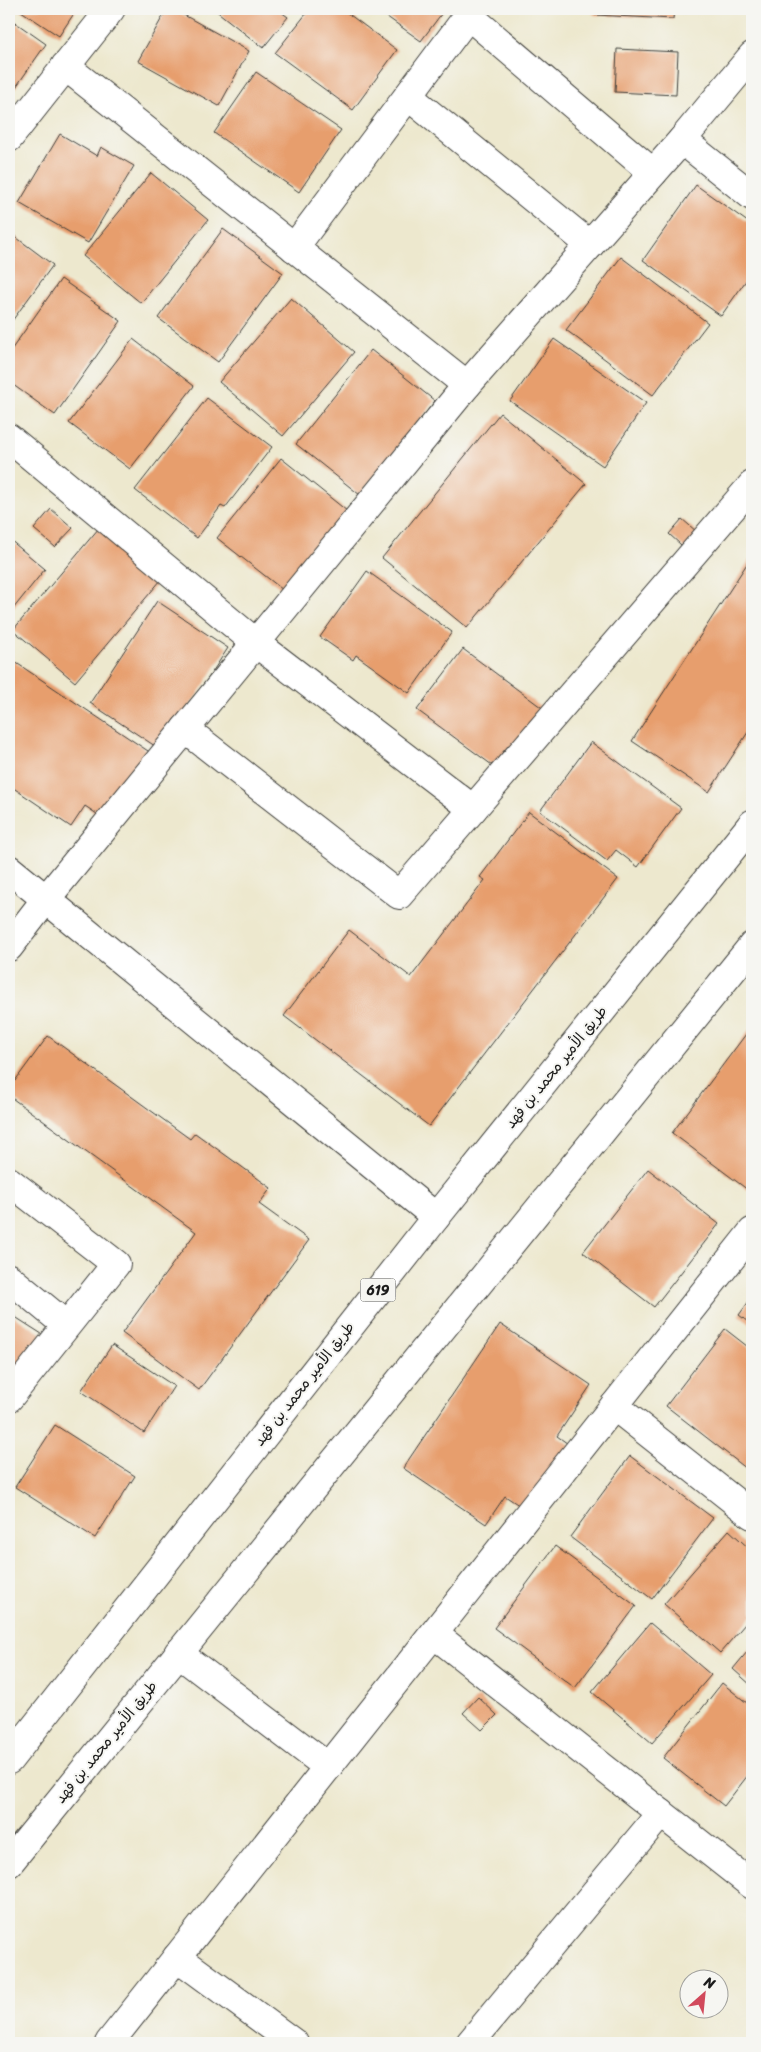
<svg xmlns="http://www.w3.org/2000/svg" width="761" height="2052" viewBox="0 0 761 2052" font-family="Sriracha,'Playpen Sans Arabic',sans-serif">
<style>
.building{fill:#e79e6d}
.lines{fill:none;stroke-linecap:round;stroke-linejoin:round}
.minor-casing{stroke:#3b3b37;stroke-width:30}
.motorway-casing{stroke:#3b3b37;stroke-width:30}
.minor{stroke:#fff;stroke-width:28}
.motorway{stroke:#fff;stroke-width:28}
.labels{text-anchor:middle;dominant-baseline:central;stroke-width:4;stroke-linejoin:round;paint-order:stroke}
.shield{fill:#f6f6f2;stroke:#5d5d5c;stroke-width:1}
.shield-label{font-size:14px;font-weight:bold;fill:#1c1c1c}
.street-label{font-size:15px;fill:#1c1c1c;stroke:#f6f6f2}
</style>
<rect width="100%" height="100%" fill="#f6f6f2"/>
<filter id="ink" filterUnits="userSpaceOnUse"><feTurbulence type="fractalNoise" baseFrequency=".02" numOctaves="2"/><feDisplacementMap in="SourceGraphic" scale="10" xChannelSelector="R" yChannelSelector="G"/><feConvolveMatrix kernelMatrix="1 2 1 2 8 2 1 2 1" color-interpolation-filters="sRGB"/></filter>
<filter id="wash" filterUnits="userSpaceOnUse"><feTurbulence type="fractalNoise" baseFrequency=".0096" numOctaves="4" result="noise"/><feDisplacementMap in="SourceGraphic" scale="20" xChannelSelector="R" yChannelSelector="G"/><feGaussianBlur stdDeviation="1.12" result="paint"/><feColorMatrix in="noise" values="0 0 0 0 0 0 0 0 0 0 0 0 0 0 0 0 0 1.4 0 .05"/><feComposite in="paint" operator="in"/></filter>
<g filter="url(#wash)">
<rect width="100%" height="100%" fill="#ede8ce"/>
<g id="blocks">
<g class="building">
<polygon points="18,9 77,9 59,36"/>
<polygon points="167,9 173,9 249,51 219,106 138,61"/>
<polygon points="214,9 277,9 288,17 263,48"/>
<polygon points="310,9 342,9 397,50 353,110 275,53"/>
<polygon points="376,9 445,9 421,41"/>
<polygon points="588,9 674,9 673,19 595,15"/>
<polygon points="9,18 46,44 9,97"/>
<polygon points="617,49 678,52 676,95 615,92"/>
<polygon points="256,72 341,130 299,192 214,133"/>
<polygon points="60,134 97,156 101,147 134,166 88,243 19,203"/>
<polygon points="151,173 208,220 141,303 83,256"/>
<polygon points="696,185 752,225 752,272 721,316 643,260"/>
<polygon points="223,229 283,273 218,362 158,318"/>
<polygon points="9,232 53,265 9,325"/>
<polygon points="621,257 708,323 653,395 566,330"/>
<polygon points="61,279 121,321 55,415 9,382 9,353"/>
<polygon points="291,298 354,352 283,436 219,382"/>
<polygon points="133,339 194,386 130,469 69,423"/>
<polygon points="554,339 646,403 603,466 510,401"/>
<polygon points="371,350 435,401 360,495 296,444"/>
<polygon points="207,398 272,447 225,508 221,506 197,538 135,490"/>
<polygon points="500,413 586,484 467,628 382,558"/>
<polygon points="281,458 347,511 283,590 217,538"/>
<polygon points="51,509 73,528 55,547 34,529"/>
<polygon points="682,519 704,538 691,554 669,534"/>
<polygon points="99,528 161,580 75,682 13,630"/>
<polygon points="9,539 45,569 9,614"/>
<polygon points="752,556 752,726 709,792 632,741"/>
<polygon points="367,571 452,632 409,693 356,655 353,660 320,637"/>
<polygon points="157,601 228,648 161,750 90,703"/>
<polygon points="463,649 553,716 507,776 417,710"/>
<polygon points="9,658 151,753 106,820 85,806 71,827 9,785"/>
<polygon points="591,742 681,808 638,867 616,850 607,861 540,811"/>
<polygon points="529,812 618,879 429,1126 284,1016 349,930 411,977 485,880 480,877"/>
<polygon points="752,1026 752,1193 672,1133"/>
<polygon points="48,1036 190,1139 195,1133 271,1188 259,1204 309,1240 199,1390 122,1333 196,1232 9,1096 9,1089"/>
<polygon points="648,1169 719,1224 654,1307 583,1252"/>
<polygon points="752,1297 752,1325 739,1315"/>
<polygon points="9,1313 45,1336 9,1392"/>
<polygon points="500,1324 591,1385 557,1436 571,1446 528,1511 505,1496 486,1524 403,1468"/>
<polygon points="725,1329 752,1350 752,1463 747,1469 666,1406"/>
<polygon points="112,1345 174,1386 144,1433 81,1391"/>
<polygon points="55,1425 135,1476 95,1538 15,1487"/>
<polygon points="630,1456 713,1518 652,1599 570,1537"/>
<polygon points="729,1530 752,1551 752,1616 720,1653 664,1604"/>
<polygon points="555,1546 636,1606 575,1688 494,1628"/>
<polygon points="650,1623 711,1675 652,1743 592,1692"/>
<polygon points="752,1646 752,1686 733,1669"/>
<polygon points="722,1683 752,1707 752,1770 724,1806 663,1758"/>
<polygon points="478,1697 497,1715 482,1730 463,1713"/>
</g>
</g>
</g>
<g filter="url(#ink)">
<use href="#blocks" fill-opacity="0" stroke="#3b3b37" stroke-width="1"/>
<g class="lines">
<defs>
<g id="minor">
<polyline points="468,15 653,173"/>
<polyline points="65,66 467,385"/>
<polyline points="408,96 590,245"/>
<polyline points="9,138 111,9"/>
<polyline points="682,140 752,196"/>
<polyline points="294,248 473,9"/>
<polyline points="9,438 256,643 473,809"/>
<polyline points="185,729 399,895 752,485"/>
<polyline points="9,869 436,1217"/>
<polyline points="9,947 46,899 467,385 682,140 752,56"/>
<polyline points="9,1181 116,1264 9,1398"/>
<polyline points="9,1278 66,1325"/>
<polyline points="614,1406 752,1515"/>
<polyline points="434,1634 752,1885"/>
<polyline points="178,1653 328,1767"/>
<polyline points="177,1957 294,2043"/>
<polyline points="109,2043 752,1232"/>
<polyline points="470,2043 661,1813"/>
</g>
<g id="motorway">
<polyline points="9,1760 436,1217 752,824"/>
<polyline points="9,1863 752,946"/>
</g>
</defs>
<use href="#minor" class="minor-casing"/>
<use href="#motorway" class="motorway-casing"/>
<use href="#minor" class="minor"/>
<use href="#motorway" class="motorway"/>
</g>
</g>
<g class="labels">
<rect class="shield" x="360.5" y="1278.5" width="35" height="23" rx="4"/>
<g class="shield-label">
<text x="378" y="1290">619</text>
</g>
<g class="street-label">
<text transform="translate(556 1067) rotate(-51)">طريق الأمير محمد بن فهد</text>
<text transform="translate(304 1384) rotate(-52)">طريق الأمير محمد بن فهد</text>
<text transform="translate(106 1742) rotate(-51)">طريق الأمير محمد بن فهد</text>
</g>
</g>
<rect width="761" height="2052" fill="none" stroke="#f6f6f2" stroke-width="30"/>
<g transform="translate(704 1994) rotate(27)"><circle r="24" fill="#f6f6f2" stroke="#9f9f9c"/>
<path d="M0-4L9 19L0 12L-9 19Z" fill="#d1495b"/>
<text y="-8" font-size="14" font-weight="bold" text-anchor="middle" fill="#1c1c1c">N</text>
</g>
</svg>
